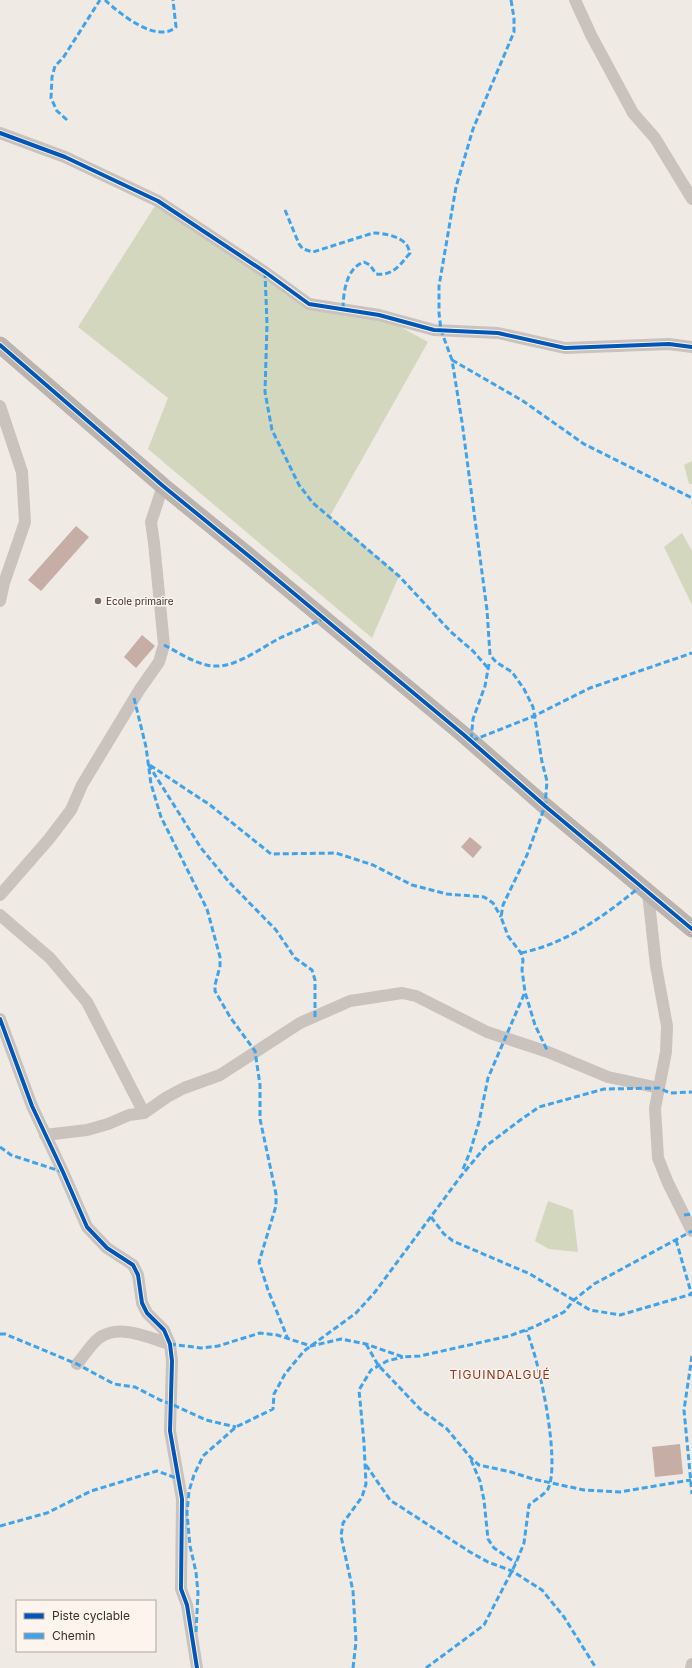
<svg xmlns="http://www.w3.org/2000/svg" width="692" height="1668" viewBox="0 0 692 1668" font-family="Inter,sans-serif">
<style>
.green{fill:#d2d7bd}
.building{fill:#c6ada5}
.lines{fill:none;stroke-linecap:round;stroke-linejoin:round}
.street{stroke:#cac2bd;stroke-width:12}
.secondary{stroke:#bab3ae;stroke-width:17}
.quiet{stroke:#3fa3eb;stroke-width:3;stroke-dasharray:6 3;stroke-linecap:butt}
.cycleway-casing{stroke:#fcf4ed;stroke-width:6}
.cycleway{stroke:#0057b8;stroke-width:4}
.poi-dot{fill:#7b706b;stroke:#fcf4ed;stroke-width:1.5}
.labels{text-anchor:middle;dominant-baseline:central;stroke-width:3;stroke-linejoin:round;paint-order:stroke}
.poi-label{font-size:10px;fill:#3c2f2a;stroke:#fcf4ed;text-anchor:start}
.quarter-label{font-size:12px;letter-spacing:1px;fill:#94321a;stroke:#fcf4ed}
</style>
<rect width="100%" height="100%" fill="#f0eae5"/>
<g class="green">
<polygon points="158,201 309,304 379,315 428,342 330,516 399,576 372,638 148,449 168,398 78,327"/>
<polygon points="692,461 692,484 689,484 684,465"/>
<polygon points="682,533 692,551 692,605 664,547"/>
<polygon points="548,1201 573,1210 578,1252 549,1249 535,1241"/>
</g>
<g class="building">
<polygon points="76,526 89,537 41,591 28,580"/>
<polygon points="142,635 155,646 136,668 124,657"/>
<polygon points="470,837 482,847 473,858 461,847"/>
<polygon points="680,1444 683,1474 655,1477 652,1447"/>
</g>
<g class="lines">
<g class="street">
<polyline points="575,0 591,35 633,113 655,138 692,199"/>
<polyline points="0,133 65,157 158,201 265,272 309,304 379,315 434,330 498,333 565,348 669,344 692,347"/>
<polyline points="0,406 22,472 25,522 4,583 0,601"/>
<polyline points="648,893 656,966 667,1026 666,1052 655,1108 658,1158 668,1183 692,1231"/>
<polyline points="0,895 49,839 71,810 82,785 140,689 159,662 164,645 154,543 151,522 163,486"/>
<polyline points="0,915 50,958 87,1002 144,1113"/>
<polyline points="0,1019 32,1106 63,1172 87,1227 107,1248 133,1265 138,1275 142,1303 147,1313 164,1330 170,1344 172,1361 170,1431 182,1499 181,1589 187,1605 197,1668"/>
<polyline points="45,1135 87,1130 108,1124 129,1115 144,1113 167,1097 184,1088 220,1075 300,1023 350,1001 402,993 416,996 487,1032 548,1052 608,1077 659,1088"/>
<path d="M77,1364C84,1356 91,1344 99,1338C120,1323 149,1338 170,1344"/>
<polyline points="691,1668 692,1664"/>
</g>
<polyline class="secondary" points="0,345 163,486 255,561 464,735 545,806 692,929"/>
<g class="quiet">
<path d="M105,0C120,14 157,44 176,27L173,0"/>
<polyline points="511,0 514,18 514,32 473,129 456,187 439,286 439,313 441,330 452,360 462,422 487,610 490,655 496,662 512,672 524,689 533,707 542,762 547,781 545,806 527,855 503,905 501,917 508,936 521,953 523,960 522,970 525,992 535,1025 548,1052"/>
<polyline points="67,120 57,111 51,98 52,77 55,66 63,58 100,0"/>
<path d="M285,210L299,244L303,249L313,252L373,233C383,233 399,236 406,244C408,246 409,250 410,253C400,265 393,276 376,274L370,265L364,262C346,268 343,293 343,311"/>
<polyline points="265,272 267,324 265,392 272,430 299,485 313,503 399,576 451,632 473,651 488,668"/>
<polyline points="452,360 523,401 584,444 692,498"/>
<path d="M164,645C180,653 199,667 218,666C238,666 264,646 282,637C296,631 310,625 324,618"/>
<polyline points="489,664 485,686 473,719 471,741 534,716 590,688 692,653"/>
<polyline points="134,698 146,747 151,784 161,817 207,909 220,957 220,966 215,985 215,991 230,1017 255,1051 260,1085 260,1119 276,1194 276,1206 259,1262 268,1290 288,1339"/>
<path d="M521,953C568,943 604,916 641,886"/>
<polyline points="315,1017 315,980 312,970 295,958 276,930 229,882 201,848 148,764 210,805 271,854 336,853 373,865 412,885 447,894 484,897 493,903 501,917"/>
<polyline points="0,1147 11,1155 63,1172"/>
<polyline points="463,1169 470,1152 479,1122 488,1078 525,992"/>
<polyline points="684,1215 692,1214"/>
<polyline points="431,1217 444,1234 453,1241 530,1274 590,1310 620,1315 692,1294"/>
<polyline points="676,1240 692,1296"/>
<polyline points="0,1334 5,1334 77,1364 114,1384 135,1387 160,1400 171,1404 206,1420 236,1427"/>
<polyline points="170,1344 201,1348 218,1346 260,1333 277,1335 311,1346 341,1339 366,1344 403,1357 420,1356 509,1336 534,1327 564,1312 574,1300 594,1284 692,1231"/>
<polyline points="366,1344 378,1365 420,1409 447,1429 471,1458 479,1465 511,1472 533,1479 584,1490 620,1492 691,1480"/>
<polyline points="692,1356 684,1410 692,1494"/>
<polyline points="471,1460 480,1481 484,1500 488,1539 494,1548 516,1563"/>
<polyline points="366,1465 390,1500 470,1552 488,1562 512,1571 542,1590 564,1617 596,1668"/>
<polyline points="0,1526 47,1513 91,1491 157,1471 179,1479"/>
<polyline points="196,1632 198,1593 196,1572 190,1546 187,1513 189,1491 194,1475 203,1456 236,1427 273,1409 274,1394 285,1374 304,1351 356,1313 375,1292 461,1176 486,1146 519,1121 539,1107 604,1089 659,1088 670,1093 692,1092"/>
<polyline points="353,1668 356,1642 353,1591 341,1536 343,1523 362,1497 366,1484 364,1443 359,1390 371,1370 387,1361 403,1357"/>
<path d="M426,1668L484,1625L516,1563L524,1543L529,1505C535,1500 545,1494 548,1489C561,1462 539,1358 526,1330"/>
</g>
<defs>
<g id="cycleway">
<polyline points="0,133 65,157 158,201 265,272 309,304 379,315 434,330 498,333 565,348 669,344 692,347"/>
<polyline points="0,345 163,486 255,561 464,735 545,806 692,929"/>
<polyline points="0,1019 32,1106 63,1172 87,1227 107,1248 133,1265 138,1275 142,1303 147,1313 164,1330 170,1344 172,1361 170,1431 182,1499 181,1589 187,1605 197,1668"/>
</g>
</defs>
<use href="#cycleway" class="cycleway-casing"/>
<use href="#cycleway" class="cycleway"/>
</g>
<circle class="poi-dot" cx="98" cy="601" r="4"/>
<g class="labels">
<g class="poi-label">
<text x="106" y="601">Ecole primaire</text>
</g>
<g class="quarter-label">
<text x="500" y="1374">TIGUINDALGUÉ</text>
</g>
</g>
<rect x="16" y="1600" width="140" height="52" fill="#fcf4ed" stroke="#afa59f"/>
<rect x="24" y="1613" width="20" height="6" fill="#0057b8" stroke="#afa59f"/>
<text x="52" y="1620" font-size="12" fill="#3c2f2a">Piste cyclable</text>
<rect x="24" y="1633" width="20" height="6" fill="#3fa3eb" stroke="#afa59f"/>
<text x="52" y="1640" font-size="12" fill="#3c2f2a">Chemin</text>
</svg>
